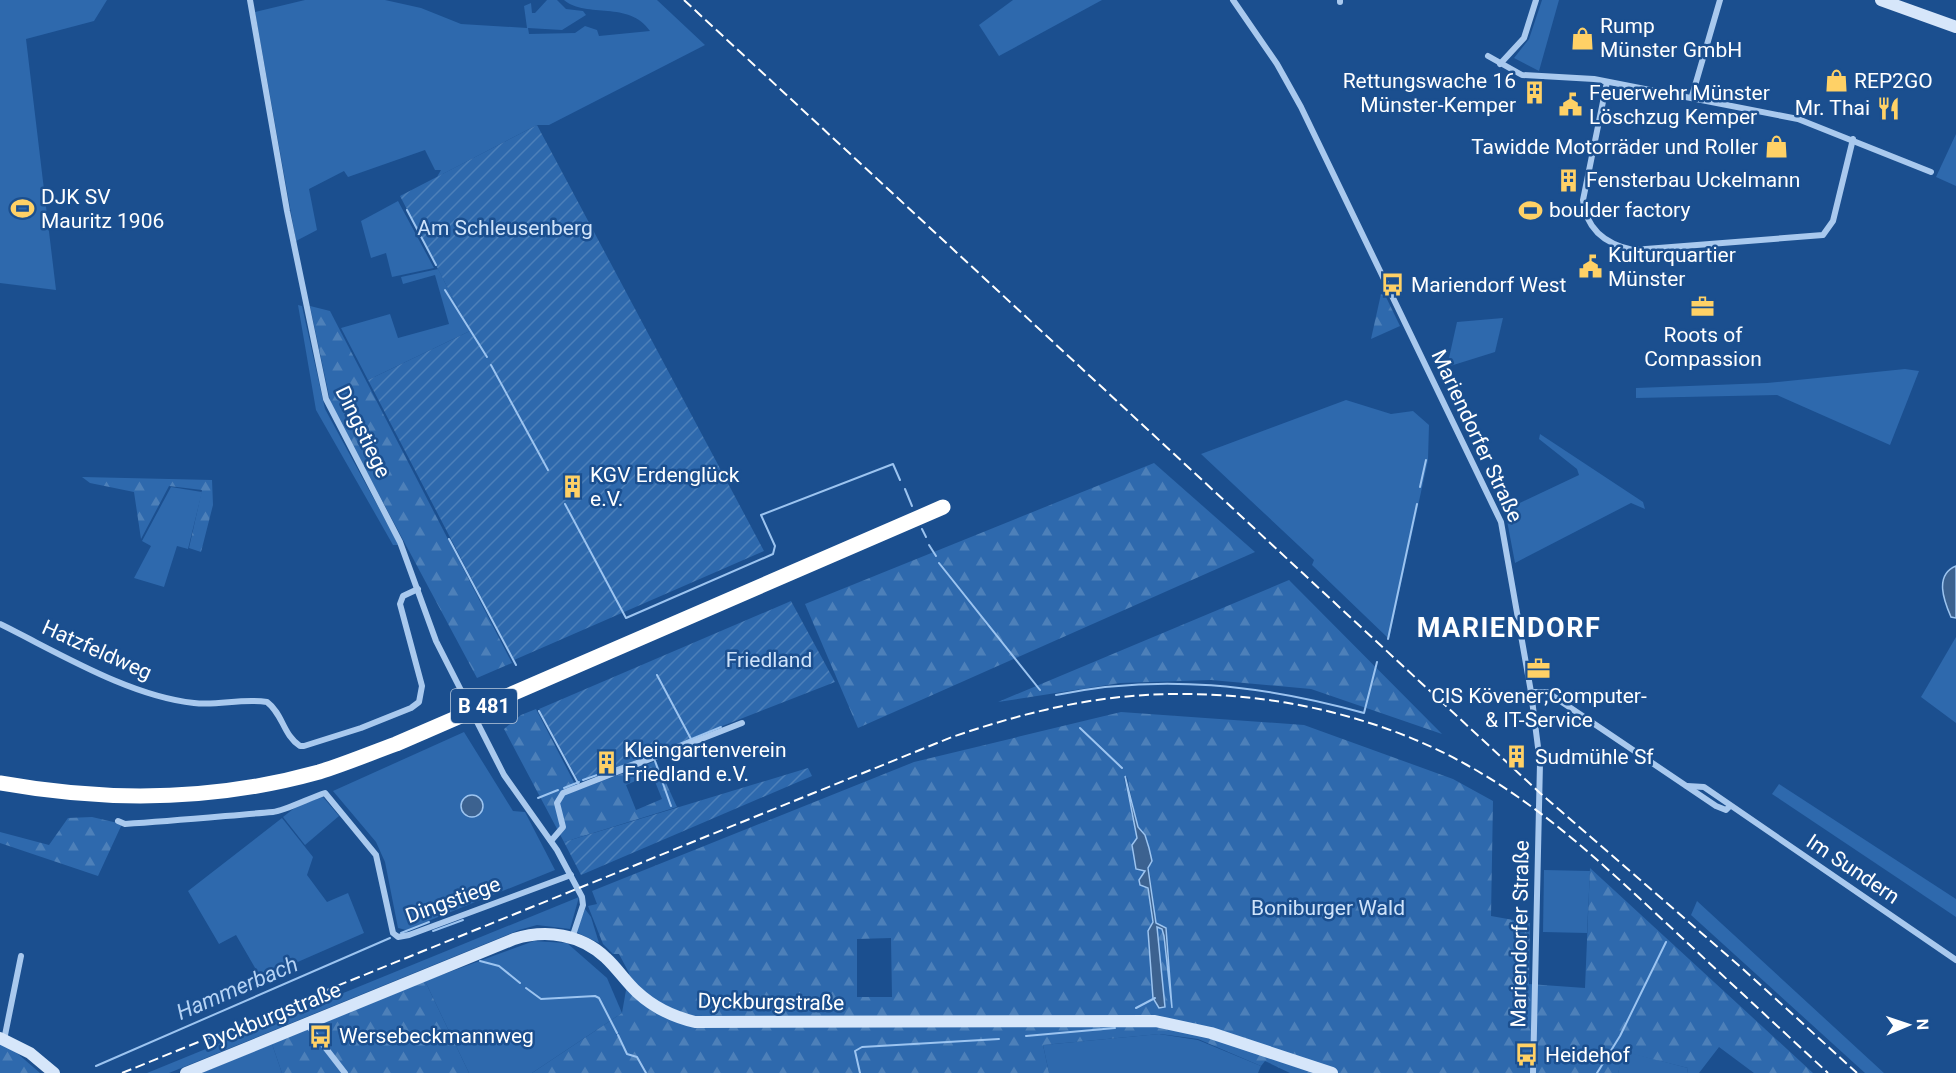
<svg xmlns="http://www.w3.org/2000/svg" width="1956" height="1073" viewBox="0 0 1956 1073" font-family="Roboto,sans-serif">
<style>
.grass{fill:#2e69ad}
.forest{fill:url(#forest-firs);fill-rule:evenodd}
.garden{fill:url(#garden-furrows)}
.water{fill:#3c6290;stroke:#9cc4f0;stroke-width:1.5}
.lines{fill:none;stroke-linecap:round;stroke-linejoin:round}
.stream{stroke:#9cc4f0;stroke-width:2}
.street{stroke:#a9c9ee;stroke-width:6}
.secondary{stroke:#d6e6fa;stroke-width:12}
.highway{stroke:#fff;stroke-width:15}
.rail{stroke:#fff;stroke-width:2;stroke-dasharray:10 4.5;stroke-linecap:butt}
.labels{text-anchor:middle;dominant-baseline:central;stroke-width:5;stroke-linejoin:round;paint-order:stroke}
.shield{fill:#1b4f8f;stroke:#bbcadd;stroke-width:1.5}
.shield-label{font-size:20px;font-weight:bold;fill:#fff}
.poi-label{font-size:21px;fill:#fff;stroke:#1b4f8f;text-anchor:start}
.park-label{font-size:21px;fill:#cfe3fa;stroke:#1b4f8f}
.street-label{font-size:21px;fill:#fff;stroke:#1b4f8f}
.water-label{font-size:22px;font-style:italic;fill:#b5d3f5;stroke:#1b4f8f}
.district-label{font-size:27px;font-weight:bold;letter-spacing:1.5px;fill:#fff;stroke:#1b4f8f}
</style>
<defs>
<pattern id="forest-firs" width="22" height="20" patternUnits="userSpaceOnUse" patternTransform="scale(1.5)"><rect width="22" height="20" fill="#2e69ad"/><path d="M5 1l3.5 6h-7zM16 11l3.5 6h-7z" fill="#4d80b9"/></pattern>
<pattern id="garden-furrows" width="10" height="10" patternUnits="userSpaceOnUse" patternTransform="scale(1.5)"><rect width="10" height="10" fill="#2e69ad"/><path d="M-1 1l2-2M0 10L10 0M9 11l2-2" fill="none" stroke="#4d80b9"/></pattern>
</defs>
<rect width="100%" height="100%" fill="#1b4f8f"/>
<g class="grass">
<polygon points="0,0 107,0 94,21 26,39 56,290 0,283"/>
<path d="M305,0H385L421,8L461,24L527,28L524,6L531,3L532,13H535L547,0H557L566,9L583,11L586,15L562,30L528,28L529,34L575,33L585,26L597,30L599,36L650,31C629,0 587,19 564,0H657L705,45L549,125H537L437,177L441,170H435L425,150L348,177L344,171L309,189L317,230L296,241L255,12Z"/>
<polygon points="1013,0 1102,0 999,56 979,25"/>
<polygon points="1542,0 1559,0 1539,71 1514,58 1529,39"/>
<polygon points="1956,134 1956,186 1936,177"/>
<polygon points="398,201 434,268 392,277 386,253 371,258 361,221"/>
<polygon points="438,269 470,331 368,380 341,328 390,314 398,338 449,324 435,275 403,284 401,277"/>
<polygon points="298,305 302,306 325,409 399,545 393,545 316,410"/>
<polygon points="1503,318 1495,352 1447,367 1457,322"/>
<polygon points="1905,369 1919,371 1890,445 1777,395 1636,398 1636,388 1767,383"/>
<polygon points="1346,400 1391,414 1413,411 1429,425 1428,460 1389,639 1312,565 1314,560 1201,454"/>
<polygon points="1540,434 1643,502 1645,509 1631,503 1515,563 1505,510 1579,475 1577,469 1539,439"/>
<polygon points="171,487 202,492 188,549 177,546 164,587 134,578 151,546 142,541"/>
<polygon points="1956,637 1956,723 1921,697"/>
<polygon points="464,732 513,811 525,812 555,870 406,930 398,928 385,862 376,842 333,791"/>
<polygon points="1779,784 1956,899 1956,917 1772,794"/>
<polygon points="323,797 339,816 305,845 283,817 297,806"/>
<polygon points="282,818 313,857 307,875 327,902 348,893 364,933 261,978 236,935 219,944 188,891"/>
<polygon points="1544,870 1590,871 1587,933 1543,932"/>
<polygon points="579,897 570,929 537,925 519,930 169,1073 147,1073"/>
<polygon points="1697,901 1722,924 1884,1073 1865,1073 1691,915"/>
<polygon points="585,909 591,917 599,943 576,932"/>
<polygon points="534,941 567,943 607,978 622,1013 532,1073 469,1073 425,981"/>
<polygon points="1159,1034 1198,1040 1261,1066 1258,1073 1049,1073 1043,1045"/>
<polygon points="272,1044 282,1073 201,1073"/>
<polygon points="1623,1051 1688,1068 1687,1073 1618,1073"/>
</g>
<g class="forest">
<polygon points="1381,294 1385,295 1400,326 1371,339"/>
<polygon points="310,306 330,311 512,663 477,678 331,405"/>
<polygon points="1154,463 1255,552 858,728 805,604"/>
<polygon points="82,477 212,480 213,505 201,552 189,548 202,490 169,486 141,539 134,492 90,483"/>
<polygon points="1289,580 1442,734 1311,689 1211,680 1120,683 998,702"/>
<path d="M536,709L578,790L656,761L677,807L564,842L504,729L521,715ZM652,774L662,799L636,810L626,785Z"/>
<path d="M1121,712L1304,725L1453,779L1493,801L1491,916L1530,923L1529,984L1585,988L1590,868L1813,1073H1754L1719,1047L1699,1073H1687L1688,1068L1624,1052L1618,1073H1290L1265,1061L1261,1066L1198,1039L1160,1034L1043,1045L1049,1073H532L622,1013L629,973L619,954H613L603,944L588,906L597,904L592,891L914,762ZM1127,777L1138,827L1145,835L1156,923L1166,928L1172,1008L1164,936L1162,929L1156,927L1153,997L1148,932L1153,922L1145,871L1138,870L1133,842L1137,838L1124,778ZM891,938L892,997H857V939Z"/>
<polygon points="92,817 122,824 98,876 0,843 0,832 49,845 68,818"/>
<polygon points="425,981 469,1073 282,1073 272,1044"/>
<polygon points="0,1044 10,1047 40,1073 0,1073"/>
</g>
<g class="garden">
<polygon points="537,125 764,551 514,660 368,380 470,331 400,196"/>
<polygon points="791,601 835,682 579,782 539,709"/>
<polygon points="808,768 812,776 581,875 564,842"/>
</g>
<g class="water">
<path d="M1956,566V618L1951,617C1944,601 1934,575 1956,566Z"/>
<polygon points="1125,776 1138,827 1145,835 1149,848 1152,861 1148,868 1156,923 1166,928 1172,1008 1164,936 1162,929 1157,927 1165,1007 1159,1008 1153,998 1148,931 1153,922 1148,888 1140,885 1139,880 1145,871 1136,869 1132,845 1137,838"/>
<circle cx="472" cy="806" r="11"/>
</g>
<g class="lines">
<g class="stream">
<polyline points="407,210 436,265"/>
<polyline points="445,290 487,357"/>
<polyline points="491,365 548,470"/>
<polyline points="1420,487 1426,460"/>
<polyline points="905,489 912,506"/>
<polyline points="565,504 626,618 773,554 775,546 761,515 893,464 900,480"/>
<polyline points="922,529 926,537"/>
<polyline points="449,539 516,665"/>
<polyline points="929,545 936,556"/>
<polyline points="939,563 1040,690"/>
<polyline points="1388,639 1417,504"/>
<polyline points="657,675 691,739"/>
<path d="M1056,695C1160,673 1263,685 1364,713L1377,662"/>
<polyline points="539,711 578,783"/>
<polyline points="1080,728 1122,768"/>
<polyline points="655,754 721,727"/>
<polyline points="655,761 671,806"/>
<polyline points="583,780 648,757"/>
<polyline points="564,788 579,782"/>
<polyline points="538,798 558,790"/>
<polyline points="433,931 463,920"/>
<polyline points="401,933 429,922"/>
<polyline points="480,961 499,966 520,983"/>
<polyline points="526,988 541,999 595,996 599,998 617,1033"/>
<polyline points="1136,1008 1155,998"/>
<polyline points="618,1035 627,1054 637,1057 646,1073"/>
<polyline points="1026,1036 1115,1028"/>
<polyline points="96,1066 390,938"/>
<polyline points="860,1073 855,1051 862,1047 999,1039"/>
<polyline points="1597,1073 1620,1036 1666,942"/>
</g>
<g class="street">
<polyline points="250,0 287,211 326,399 400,542 436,641 471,710 504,775 557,850 582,897 583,905 572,938"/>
<polyline points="1233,0 1277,64 1301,107 1501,522 1531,692 1540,763 1533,1073"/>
<polyline points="1340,2 1340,0"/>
<polyline points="1488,56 1522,75 1594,79 1798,119 1931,172"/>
<polyline points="1500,64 1524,38 1536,0"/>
<path d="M1607,82L1583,200C1586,229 1605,244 1633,250L1823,235L1833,221L1853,139"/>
<polyline points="1692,96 1720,0"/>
<path d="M0,624C59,653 129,696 194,703C218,706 242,698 267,702C283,714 283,735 300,746H304L361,728L411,708L419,702L422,686L400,604L403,596L418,589"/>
<polyline points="1531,692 1547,692 1716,806 1726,810 1730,806"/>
<polyline points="1687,786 1704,787 1956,960"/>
<path d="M118,821L125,824C175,821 224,816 273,812C284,811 312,797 325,793L376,855L393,933L398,937L409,935L571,875"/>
<polyline points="551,841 563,827 557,803 563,793 742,723"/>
<polyline points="307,1024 345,1073"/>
<polyline points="4,1040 21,956"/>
</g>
<g class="secondary">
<polyline points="1881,0 1956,27"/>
<polyline points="0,1038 30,1053 54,1073"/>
<path d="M186,1073L514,939C546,929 581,934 606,958C617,968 626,982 637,992C653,1007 674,1017 695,1022L1155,1021L1211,1033L1332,1073"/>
</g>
<path class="highway" d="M0,783C106,802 215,801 319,772C345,764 371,753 396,744L943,507"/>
<g class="rail">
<polyline points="684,0 1540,793 1744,970 1857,1073"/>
<path d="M122,1073L952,737C1002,720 1052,706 1104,699C1225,683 1360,705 1467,765C1541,806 1603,864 1665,922C1719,972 1774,1023 1828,1073"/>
</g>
</g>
<defs>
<symbol id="shop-bare" viewBox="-9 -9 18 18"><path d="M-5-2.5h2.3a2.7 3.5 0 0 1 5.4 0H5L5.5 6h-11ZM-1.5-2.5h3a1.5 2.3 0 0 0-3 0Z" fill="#ffd166" stroke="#1b4f8f" stroke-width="2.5" paint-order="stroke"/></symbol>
<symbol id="building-bare" viewBox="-9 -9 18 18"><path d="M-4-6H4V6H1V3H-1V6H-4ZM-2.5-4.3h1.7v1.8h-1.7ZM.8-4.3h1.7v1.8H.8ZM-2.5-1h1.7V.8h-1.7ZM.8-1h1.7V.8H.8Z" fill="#ffd166" stroke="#1b4f8f" stroke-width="2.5" paint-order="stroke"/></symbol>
<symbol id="civic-bare" viewBox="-9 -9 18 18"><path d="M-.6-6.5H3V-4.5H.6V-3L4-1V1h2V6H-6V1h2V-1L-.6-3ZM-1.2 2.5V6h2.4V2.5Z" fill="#ffd166" stroke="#1b4f8f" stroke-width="2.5" paint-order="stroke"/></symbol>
<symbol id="restaurant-bare" viewBox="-9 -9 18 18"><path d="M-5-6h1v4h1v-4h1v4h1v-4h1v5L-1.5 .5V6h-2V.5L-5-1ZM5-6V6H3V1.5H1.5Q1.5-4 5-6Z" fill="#ffd166" stroke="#1b4f8f" stroke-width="2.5" paint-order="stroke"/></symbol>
<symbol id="stadium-bare" viewBox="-9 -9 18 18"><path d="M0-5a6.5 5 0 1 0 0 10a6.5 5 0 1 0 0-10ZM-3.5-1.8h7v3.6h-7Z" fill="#ffd166" stroke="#1b4f8f" stroke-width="2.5" paint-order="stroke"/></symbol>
<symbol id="bus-bare" viewBox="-9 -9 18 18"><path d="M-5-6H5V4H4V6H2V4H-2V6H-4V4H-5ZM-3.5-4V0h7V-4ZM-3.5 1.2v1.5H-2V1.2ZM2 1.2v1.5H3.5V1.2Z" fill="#ffd166" stroke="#1b4f8f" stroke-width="2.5" paint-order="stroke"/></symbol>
<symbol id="office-bare" viewBox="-9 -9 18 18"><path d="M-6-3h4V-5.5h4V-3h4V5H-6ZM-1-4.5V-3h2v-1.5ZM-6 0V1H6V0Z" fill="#ffd166" stroke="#1b4f8f" stroke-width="2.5" paint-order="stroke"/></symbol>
</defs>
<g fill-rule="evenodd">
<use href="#shop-bare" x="1566" y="22" width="33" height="33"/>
<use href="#shop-bare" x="1820" y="64" width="33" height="33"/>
<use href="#building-bare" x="1518" y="76" width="33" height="33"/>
<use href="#civic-bare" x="1554" y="88" width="33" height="33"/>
<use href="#restaurant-bare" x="1872" y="92" width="33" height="33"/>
<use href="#shop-bare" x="1760" y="130" width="33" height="33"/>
<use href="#building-bare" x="1552" y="164" width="33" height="33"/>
<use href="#stadium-bare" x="6" y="192" width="33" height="33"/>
<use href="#stadium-bare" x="1514" y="194" width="33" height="33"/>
<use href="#civic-bare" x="1574" y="250" width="33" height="33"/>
<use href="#bus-bare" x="1376" y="268" width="33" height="33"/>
<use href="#office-bare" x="1686" y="290" width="33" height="33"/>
<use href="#building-bare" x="556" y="470" width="33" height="33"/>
<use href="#office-bare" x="1522" y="652" width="33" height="33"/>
<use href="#building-bare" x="1500" y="740" width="33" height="33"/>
<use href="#building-bare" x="590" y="746" width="33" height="33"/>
<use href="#bus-bare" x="304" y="1020" width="33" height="33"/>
<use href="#bus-bare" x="1510" y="1038" width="33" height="33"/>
</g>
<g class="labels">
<rect class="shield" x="451" y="689" width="66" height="34" rx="4.5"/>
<g class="shield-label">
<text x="484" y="706">B 481</text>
</g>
<g class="poi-label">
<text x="1600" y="26">Rump<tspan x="1600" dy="24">Münster GmbH</tspan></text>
<text x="1516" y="81" text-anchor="end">Rettungswache 16<tspan x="1516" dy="24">Münster-Kemper</tspan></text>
<text x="1854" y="81">REP2GO</text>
<text x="1589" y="93">Feuerwehr Münster<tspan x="1589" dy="24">Löschzug Kemper</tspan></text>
<text x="1870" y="108" text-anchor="end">Mr. Thai</text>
<text x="1758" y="147" text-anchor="end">Tawidde Motorräder und Roller</text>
<text x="1586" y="180">Fensterbau Uckelmann</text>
<text x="41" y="197">DJK SV<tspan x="41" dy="24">Mauritz 1906</tspan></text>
<text x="1549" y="210">boulder factory</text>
<text x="1608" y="255">Kulturquartier<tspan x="1608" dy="24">Münster</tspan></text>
<text x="1411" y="285">Mariendorf West</text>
<text x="1703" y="335" text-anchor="middle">Roots of<tspan x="1703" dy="24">Compassion</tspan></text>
<text x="590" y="475">KGV Erdenglück<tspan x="590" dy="24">e.V.</tspan></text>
<text x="1539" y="696" text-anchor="middle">CIS Kövener;Computer-<tspan x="1539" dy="24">&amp; IT-Service</tspan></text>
<text x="624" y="750">Kleingartenverein<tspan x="624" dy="24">Friedland e.V.</tspan></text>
<text x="1535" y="757">Sudmühle Sf</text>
<text x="339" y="1036">Wersebeckmannweg</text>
<text x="1545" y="1055">Heidehof</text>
</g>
<g class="park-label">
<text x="505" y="228">Am Schleusenberg</text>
<text x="769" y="660">Friedland</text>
<text x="1328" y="908">Boniburger Wald</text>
</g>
<g class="street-label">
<text transform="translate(363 432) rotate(64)">Dingstiege</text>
<text transform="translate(1477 436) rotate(65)">Mariendorfer Straße</text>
<text transform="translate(97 650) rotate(24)">Hatzfeldweg</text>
<text transform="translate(1853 869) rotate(34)">Im Sundern</text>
<text transform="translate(453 900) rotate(-20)">Dingstiege</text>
<text transform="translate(1520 934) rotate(-89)">Mariendorfer Straße</text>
<text transform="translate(771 1002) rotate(1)">Dyckburgstraße</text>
<text transform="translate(272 1016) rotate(-22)">Dyckburgstraße</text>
</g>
<g class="water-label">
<text transform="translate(237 988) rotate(-23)">Hammerbach</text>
</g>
<g class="district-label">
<text x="1509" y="628">MARIENDORF</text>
</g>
</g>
<g transform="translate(1908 1025) rotate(88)" stroke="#1b4f8f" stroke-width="4.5" paint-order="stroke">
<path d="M0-4.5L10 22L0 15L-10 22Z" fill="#ffffff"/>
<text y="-9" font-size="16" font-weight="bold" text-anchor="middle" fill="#ffffff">N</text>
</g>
</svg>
